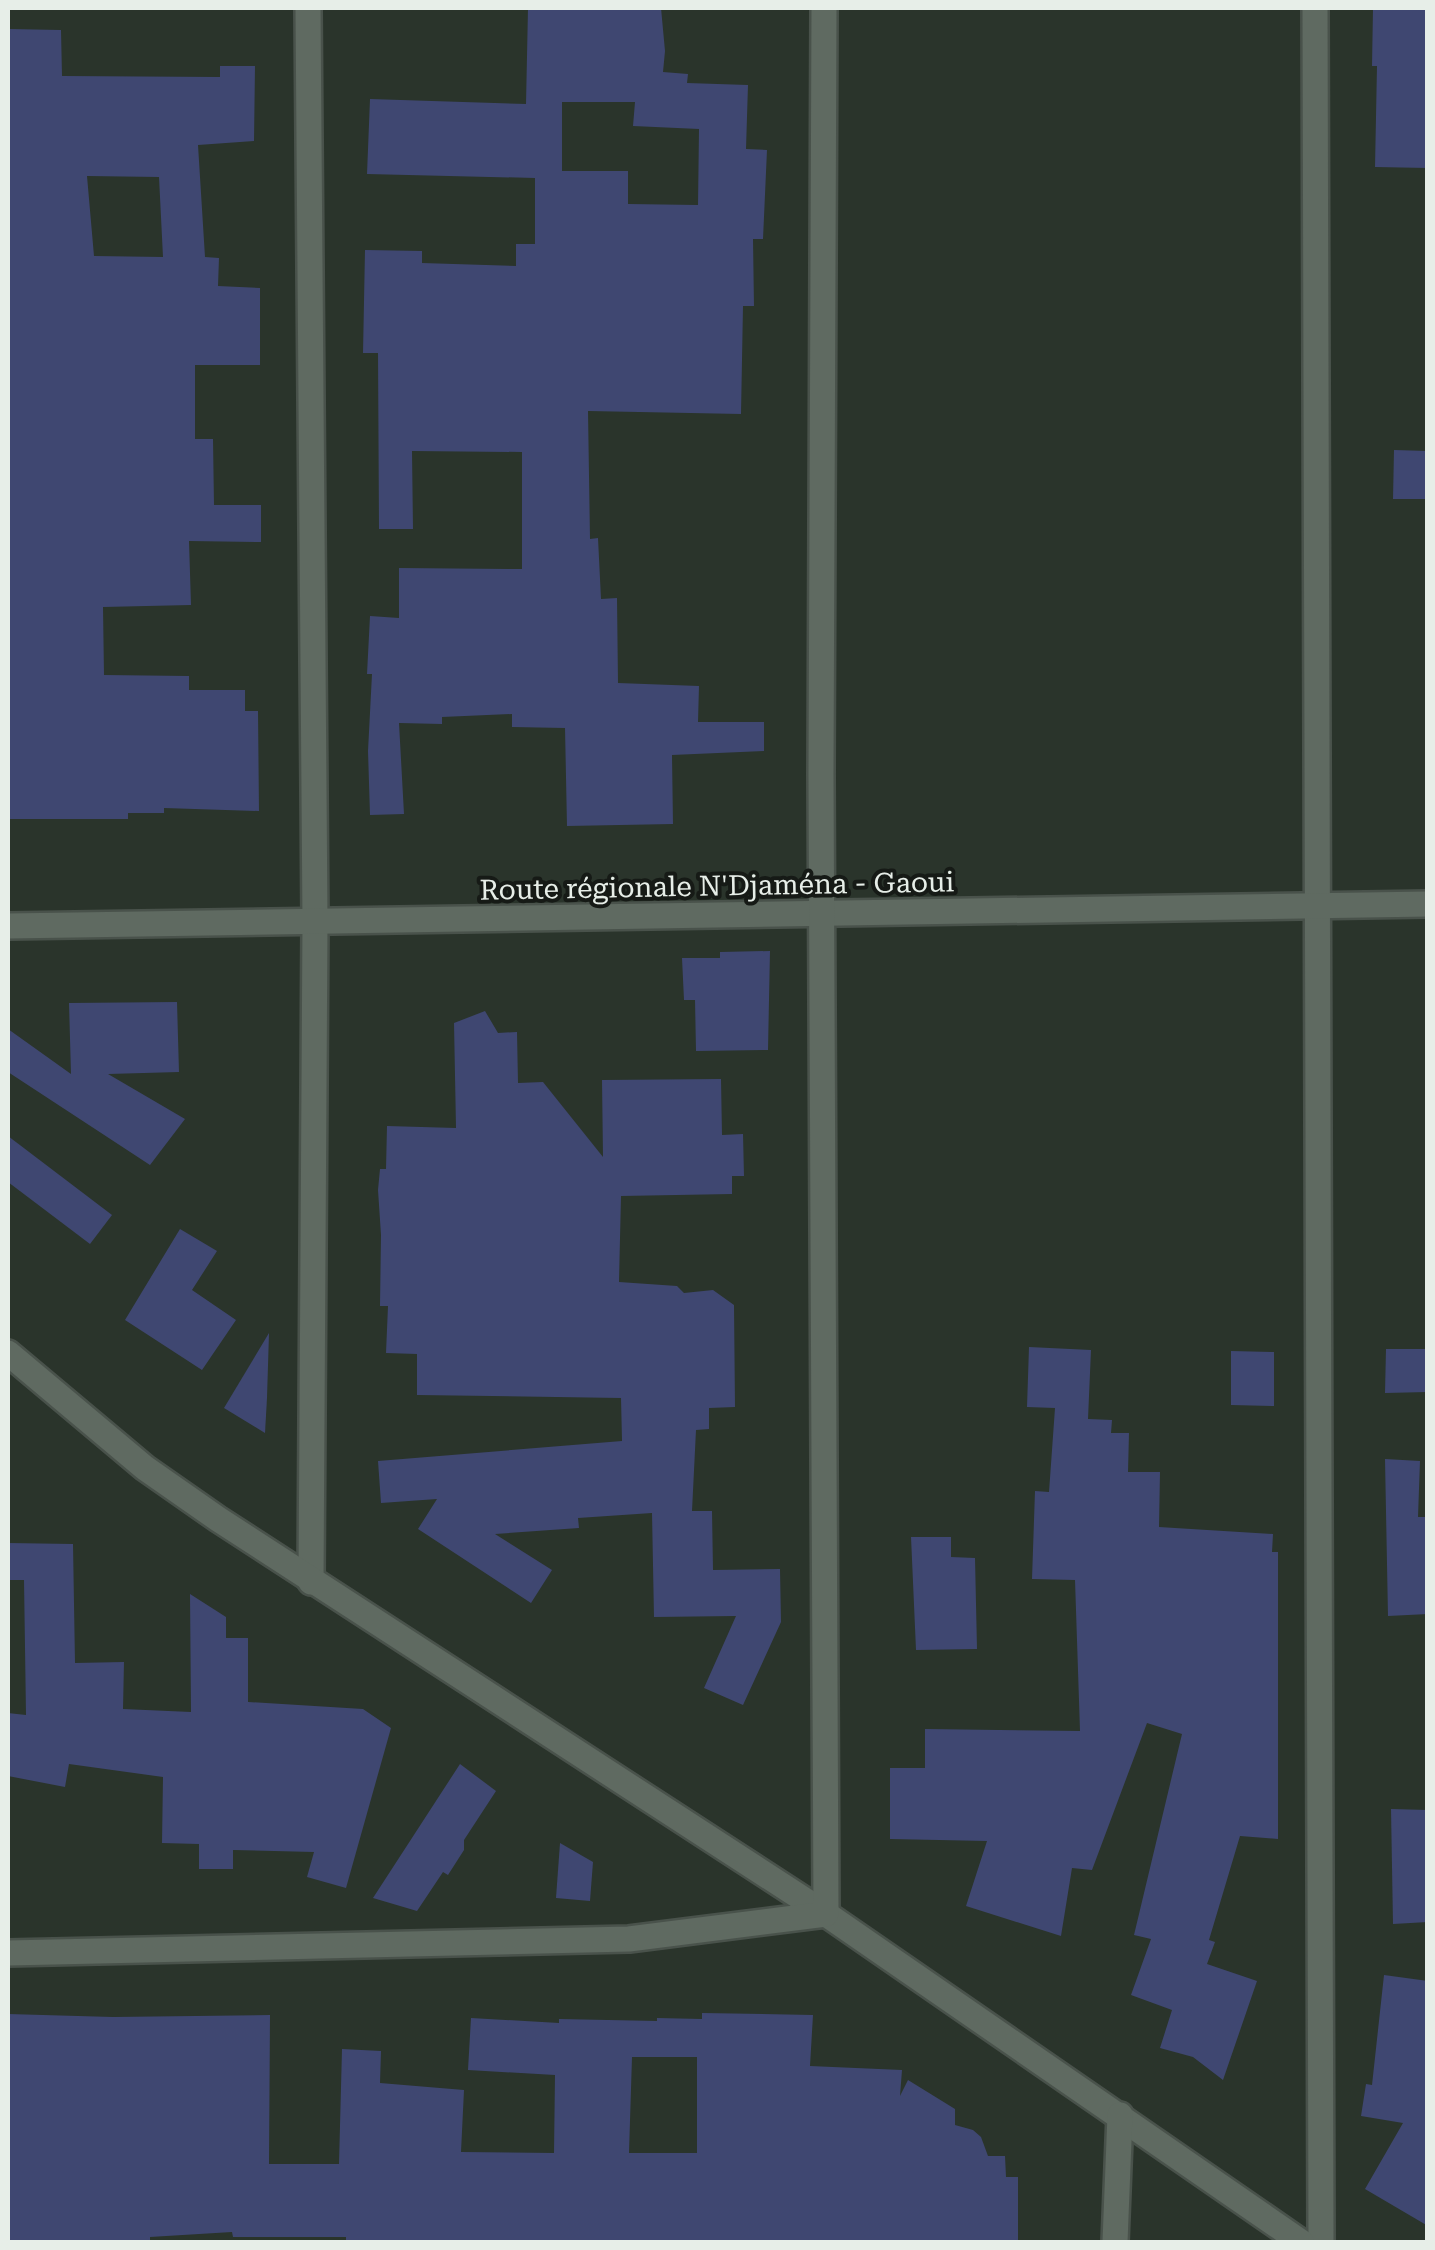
<svg xmlns="http://www.w3.org/2000/svg" width="1435" height="2250" viewBox="0 0 1435 2250" font-family="'Roboto Serif',serif">
<style>
.building{fill:#3f4771;fill-rule:evenodd}
.lines{fill:none;stroke-linecap:round;stroke-linejoin:round}
.minor-casing{stroke:#49524b;stroke-width:30}
.minor{stroke:#5f6a61;stroke-width:25}
.labels{text-anchor:middle;dominant-baseline:central;stroke-width:8;stroke-linejoin:round;paint-order:stroke}
.street-label{font-size:28px;fill:#e7eee8;stroke:#161a16}
</style>
<rect width="100%" height="100%" fill="#2a342b"/>
<g class="building">
<path d="M528,8H661L665,51L663,72L688,74L687,83L748,85L746,149L767,150L763,239H753L754,306H743L741,414L588,411L590,539L598,538L601,599L617,598L618,683L699,686L698,722H764V751L672,755L673,824L567,826L565,728L512,727V714L442,717V724L399,723L404,814L370,815L368,751L372,674H367L370,616L399,618V568L522,569V452L412,451L413,529H379L378,353H363L365,250L422,251V263L516,266V244H535V178L367,174L370,99L526,104ZM562,102H635L633,126L699,129L698,205L628,204V171H562Z"/>
<polygon points="1373,8 1428,8 1428,168 1375,167 1377,66 1372,66"/>
<path d="M8,29L61,30L62,76L220,77V66H255L254,141L198,145L205,257L219,258L218,286L260,288V365H195V439H213L214,505H261V542L189,541L191,605L103,607L104,675L189,676V690H245V711H258L259,811L164,808V813H128V819H8ZM87,176L159,177L163,257L94,256Z"/>
<polygon points="1394,450 1428,451 1428,499 1393,499"/>
<polygon points="770,951 768,1050 696,1051 695,1000 684,1000 682,958 720,958 720,952"/>
<polygon points="177,1002 179,1072 108,1074 185,1119 150,1165 8,1072 8,1029 71,1074 69,1003"/>
<polygon points="485,1011 498,1033 517,1032 518,1083 543,1082 603,1157 602,1080 721,1079 722,1135 743,1134 744,1176 732,1176 732,1194 621,1196 619,1282 677,1286 684,1293 713,1290 734,1305 735,1407 709,1408 709,1429 696,1430 692,1511 712,1511 713,1570 780,1569 781,1622 743,1705 704,1688 736,1616 654,1617 652,1513 578,1518 579,1528 495,1534 552,1570 531,1603 418,1529 437,1499 381,1503 378,1461 622,1441 621,1398 417,1395 417,1354 386,1353 388,1306 380,1306 381,1235 378,1190 380,1169 386,1169 387,1126 456,1128 454,1023"/>
<polygon points="8,1136 112,1215 90,1244 8,1182"/>
<polygon points="180,1229 217,1251 192,1290 236,1320 202,1370 125,1320"/>
<polygon points="269,1333 267,1398 265,1433 224,1408"/>
<polygon points="1029,1347 1091,1350 1088,1419 1112,1420 1111,1433 1129,1433 1128,1472 1160,1472 1159,1527 1273,1534 1272,1552 1278,1552 1278,1839 1240,1836 1209,1940 1215,1942 1207,1964 1257,1981 1223,2080 1193,2057 1160,2048 1172,2010 1131,1995 1151,1939 1134,1935 1182,1734 1147,1723 1092,1870 1072,1868 1061,1936 966,1906 987,1841 890,1839 890,1768 925,1768 925,1729 1080,1731 1075,1580 1032,1579 1035,1491 1049,1492 1055,1408 1027,1407"/>
<polygon points="1386,1349 1428,1349 1428,1392 1385,1393"/>
<polygon points="1231,1351 1274,1352 1274,1406 1231,1405"/>
<polygon points="1385,1459 1420,1461 1418,1517 1428,1517 1428,1614 1388,1616"/>
<polygon points="911,1537 951,1537 951,1557 975,1558 977,1649 916,1650"/>
<polygon points="8,1543 73,1544 75,1663 124,1662 123,1709 191,1712 190,1594 226,1617 226,1638 248,1638 248,1702 363,1709 391,1728 346,1888 307,1877 314,1852 233,1850 233,1869 199,1869 199,1844 162,1843 163,1777 69,1764 65,1787 8,1776 8,1713 26,1715 24,1580 8,1580"/>
<polygon points="460,1764 496,1791 464,1840 464,1850 448,1875 443,1872 417,1911 373,1898"/>
<polygon points="1391,1809 1428,1810 1428,1922 1393,1924"/>
<polygon points="560,1843 593,1862 590,1901 556,1898"/>
<polygon points="1384,1975 1428,1981 1428,2226 1365,2189 1403,2123 1361,2116 1366,2084 1372,2085"/>
<path d="M702,2013L813,2015L810,2066L902,2070L900,2096L908,2080L955,2109V2125L973,2130L981,2137L988,2156H1005L1006,2177H1018V2242H346V2237H233L232,2232L150,2237V2242L8,2240V2014L113,2017L270,2015L269,2164H339L342,2049L381,2051L380,2083L464,2090L461,2152L554,2153L555,2075L468,2070L471,2018L559,2023V2019L657,2021V2018L702,2019ZM632,2057H697V2153H629Z"/>
</g>
<g class="lines">
<defs>
<g id="minor">
<polyline points="308,8 315,922 311,1582"/>
<polyline points="1315,8 1321,2242"/>
<polyline points="8,926 1428,904"/>
<polyline points="8,1353 145,1468 218,1519 826,1914 1301,2242"/>
<polyline points="8,1953 629,1939 826,1914 821,775 824,8"/>
<polyline points="1115,2242 1120,2115"/>
</g>
</defs>
<use href="#minor" class="minor-casing"/>
<use href="#minor" class="minor"/>
</g>
<g class="labels">
<g class="street-label">
<text transform="translate(717 886) rotate(-1)">Route régionale N'Djaména - Gaoui</text>
</g>
</g>
<rect width="1435" height="2250" fill="none" stroke="#e7eee8" stroke-width="20"/>
</svg>
